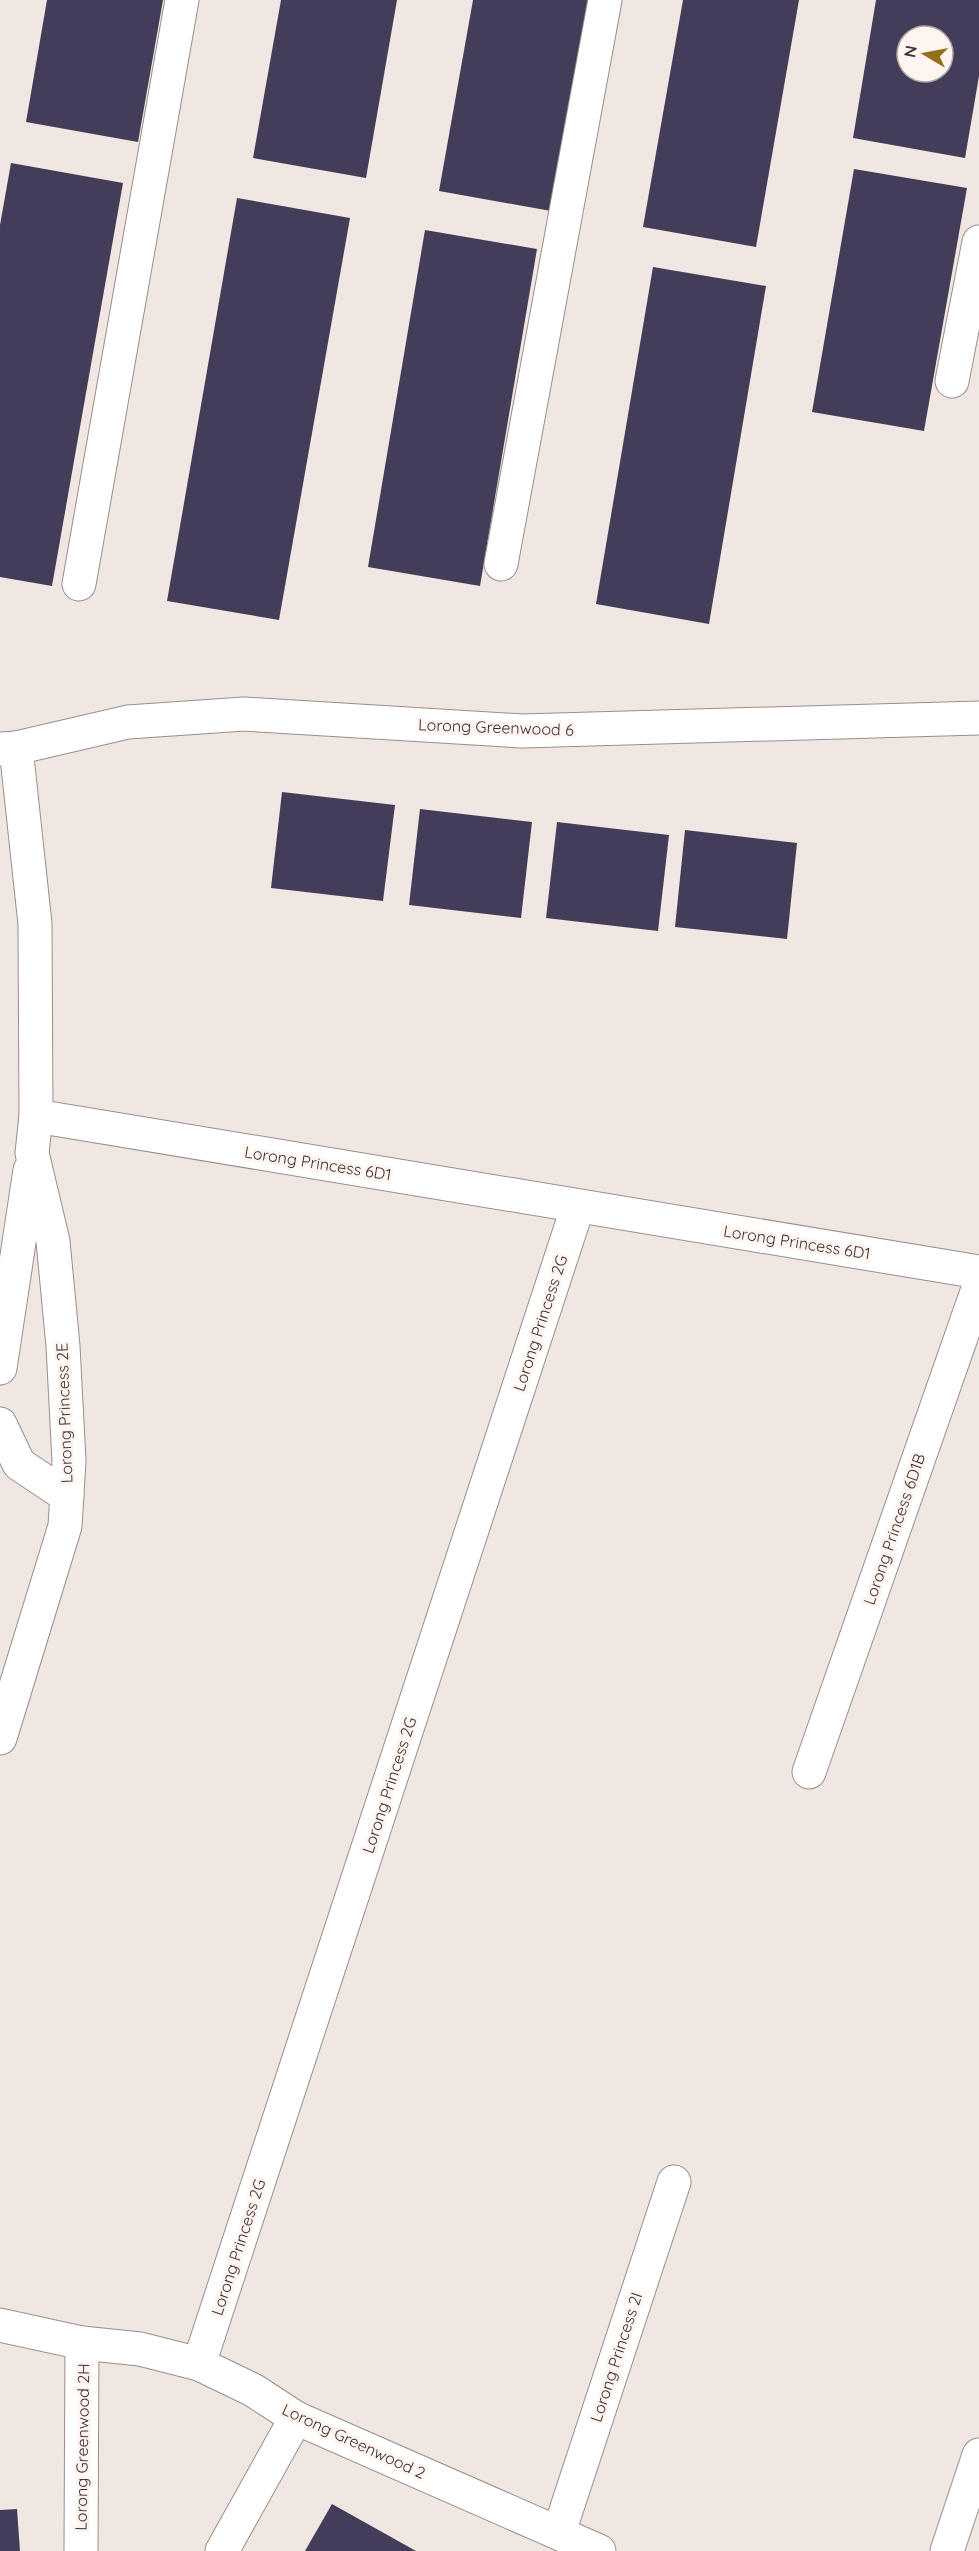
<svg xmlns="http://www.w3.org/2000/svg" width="979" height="2551" viewBox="0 0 979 2551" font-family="Quicksand,sans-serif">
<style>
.building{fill:#443d59;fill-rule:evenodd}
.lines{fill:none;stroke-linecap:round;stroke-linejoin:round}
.minor-casing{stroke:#988f8b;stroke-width:35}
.minor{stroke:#fff;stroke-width:33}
.labels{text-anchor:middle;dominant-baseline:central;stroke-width:6;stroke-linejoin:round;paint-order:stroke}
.street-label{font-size:16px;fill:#35312f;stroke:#fef4f0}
</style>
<rect width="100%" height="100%" fill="#f1e7e2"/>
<g class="building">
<polygon points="47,0 163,0 138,142 26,122"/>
<polygon points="281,0 397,0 366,178 253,158"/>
<polygon points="473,0 589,0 551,211 439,191"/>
<polygon points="683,0 799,0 756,247 643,227"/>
<path d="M876,0H979V76L965,158L853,138ZM907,36H943V72H907Z"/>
<polygon points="11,163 123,183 52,586 0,577 0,225"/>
<polygon points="854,169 967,188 924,431 812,412"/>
<polygon points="237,198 350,218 279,620 167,601"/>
<polygon points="425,230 537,249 480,586 368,567"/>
<polygon points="653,267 766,286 709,624 596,604"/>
<polygon points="282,792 395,805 383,901 271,888"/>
<polygon points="420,809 532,822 521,918 409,905"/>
<polygon points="557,822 669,835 658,931 546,918"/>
<polygon points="685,830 797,843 787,939 675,927"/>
<polygon points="332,2504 416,2551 305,2551"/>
<polygon points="17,2509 20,2551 0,2551 0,2510"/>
</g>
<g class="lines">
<defs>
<g id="minor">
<polyline points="952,381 979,242"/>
<polyline points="501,564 605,0"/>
<polyline points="79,584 182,0"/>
<polyline points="0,749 16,748 128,722 244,714 522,731 979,718"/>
<polyline points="36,1116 979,1272"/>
<polyline points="0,1368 30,1170"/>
<polyline points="0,1424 19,1464 67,1496"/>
<polyline points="0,1738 65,1526 69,1461 63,1346 53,1241 32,1153 36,1116 35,924 16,748"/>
<polyline points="809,1772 979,1286"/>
<polyline points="0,2325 82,2343 140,2349 199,2364 253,2390 296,2418 599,2551"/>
<polyline points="199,2364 578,1206"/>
<polyline points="559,2532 674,2182"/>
<polyline points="81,2551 82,2343"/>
<polyline points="222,2551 296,2418"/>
<polyline points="947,2551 979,2455"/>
</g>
</defs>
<use href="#minor" class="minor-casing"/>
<use href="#minor" class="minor"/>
</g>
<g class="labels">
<g class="street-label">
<text transform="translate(496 727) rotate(2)">Lorong Greenwood 6</text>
<text transform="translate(318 1163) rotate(9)">Lorong Princess 6D1</text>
<text transform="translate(797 1242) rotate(9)">Lorong Princess 6D1</text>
<text transform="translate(540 1323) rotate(-72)">Lorong Princess 2G</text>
<text transform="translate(64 1413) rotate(-92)">Lorong Princess 2E</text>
<text transform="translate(894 1529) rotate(-71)">Lorong Princess 6D1B</text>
<text transform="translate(389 1785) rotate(-72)">Lorong Princess 2G</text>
<text transform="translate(238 2247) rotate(-72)">Lorong Princess 2G</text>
<text transform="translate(616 2357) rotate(-72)">Lorong Princess 2I</text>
<text transform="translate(354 2441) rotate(25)">Lorong Greenwood 2</text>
<text transform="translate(82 2447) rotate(-89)">Lorong Greenwood 2H</text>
</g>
</g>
<g transform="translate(925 54) rotate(280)"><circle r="28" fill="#fef4f0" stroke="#aea6a3" stroke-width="1.5"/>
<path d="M0-4.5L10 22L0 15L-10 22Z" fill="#936f16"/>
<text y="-9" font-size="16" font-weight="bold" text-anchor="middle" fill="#35312f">N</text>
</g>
</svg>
